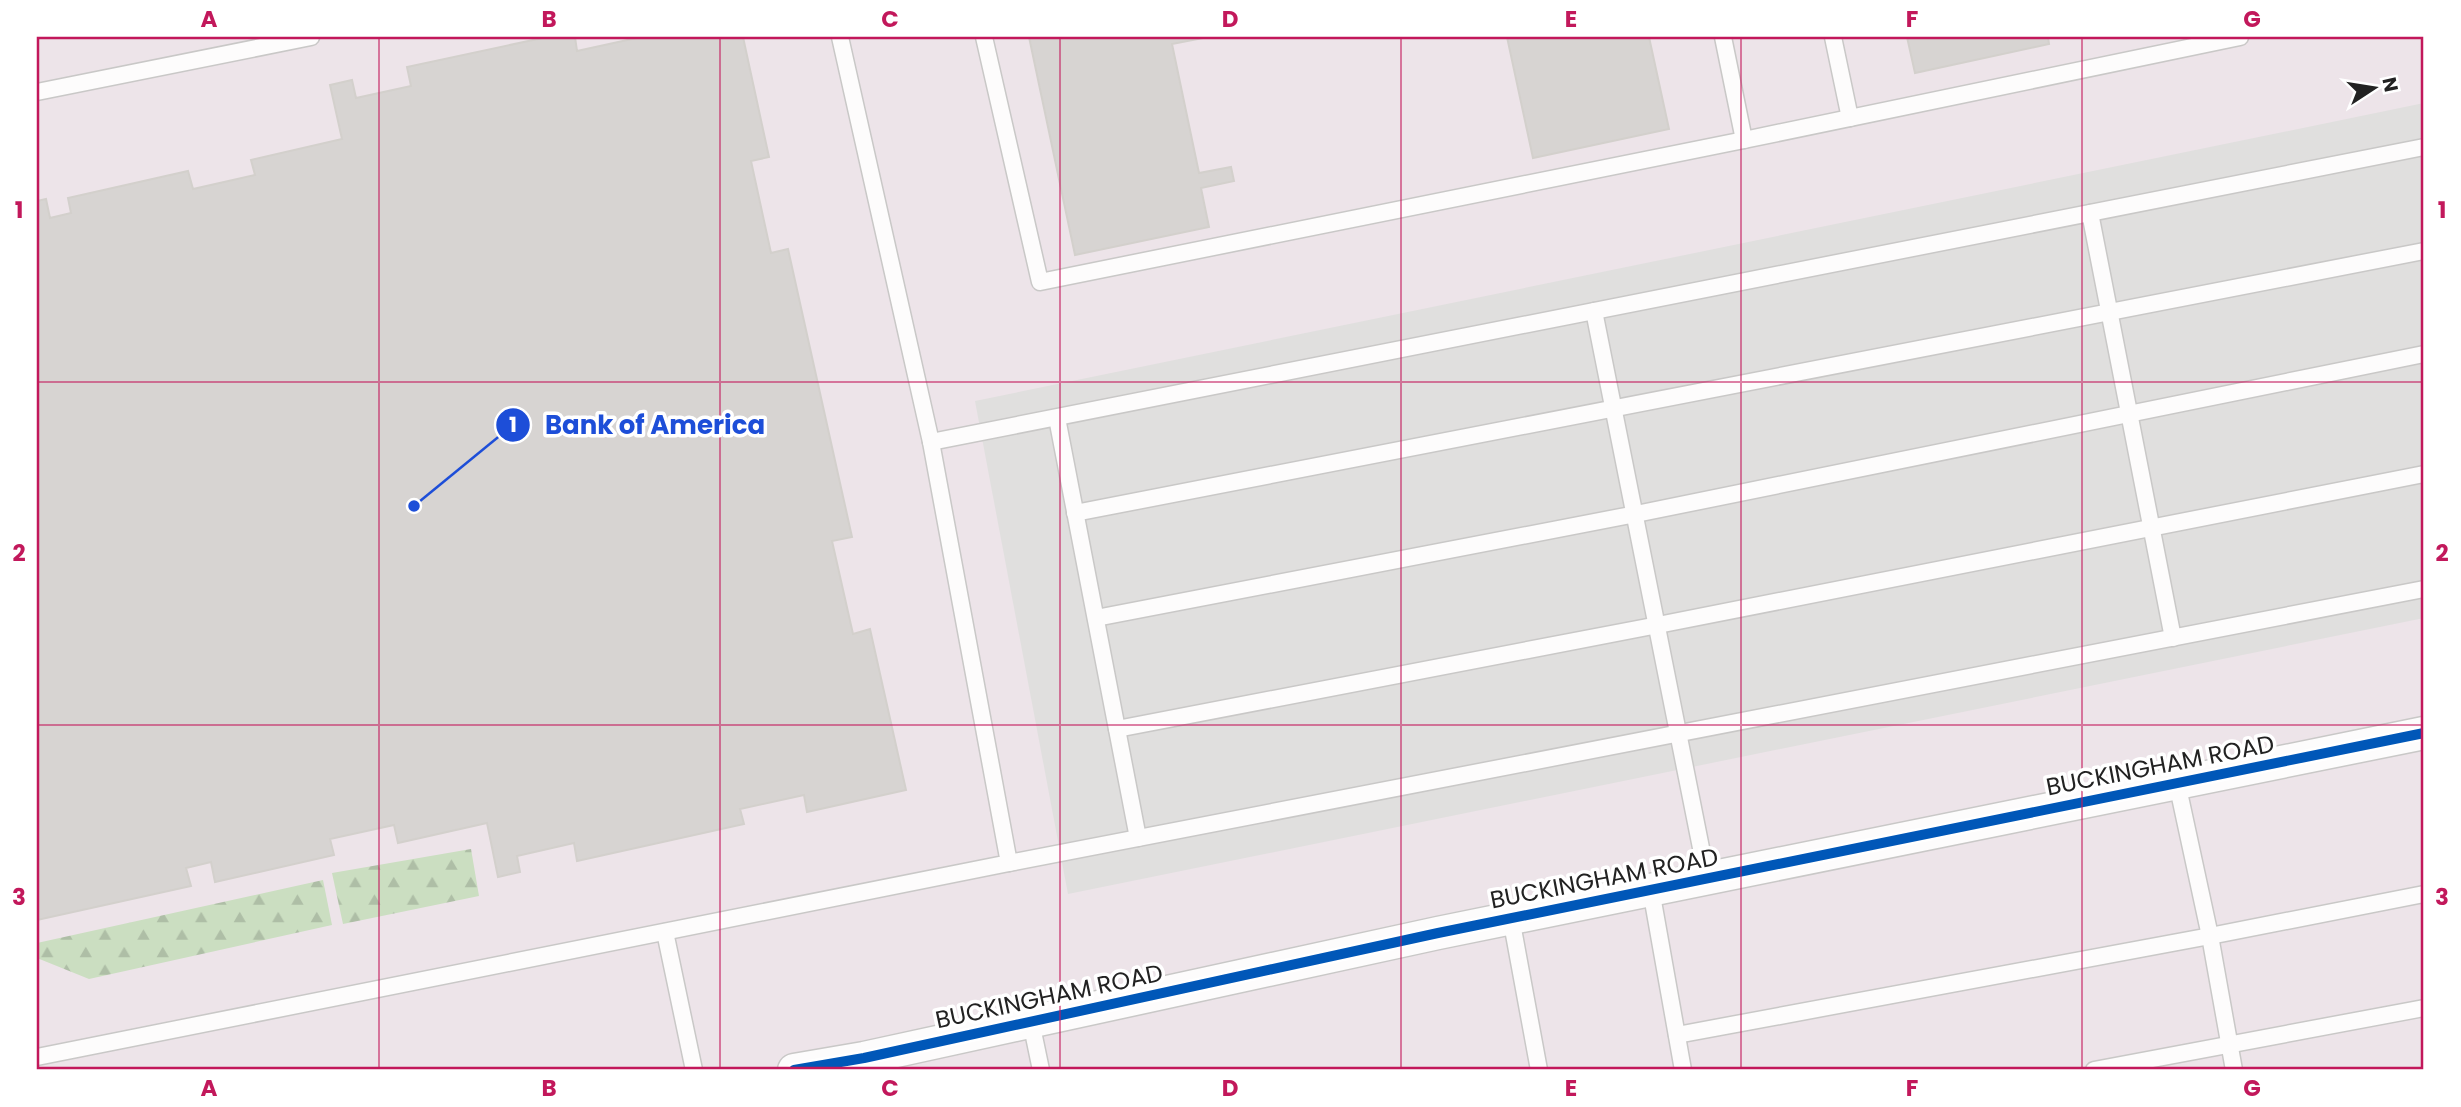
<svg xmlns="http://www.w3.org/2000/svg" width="2461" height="1107" viewBox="0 0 2461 1107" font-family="Poppins,sans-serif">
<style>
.industrial{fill:#ede4e9}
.forest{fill:url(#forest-firs)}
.parking{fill:#e0dfde}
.building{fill:#d7d4d2;stroke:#d3d0cc;stroke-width:2}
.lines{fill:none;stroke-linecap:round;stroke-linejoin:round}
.lane-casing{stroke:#c9c8c7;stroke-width:19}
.street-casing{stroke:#c9c8c7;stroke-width:35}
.lane{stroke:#fdfcfc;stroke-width:16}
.street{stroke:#fdfcfc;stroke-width:32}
.cycleway-casing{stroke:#fff;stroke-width:15}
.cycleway{stroke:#0057b8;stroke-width:10}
.grid{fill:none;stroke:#c2185b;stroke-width:2;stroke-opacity:0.55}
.labels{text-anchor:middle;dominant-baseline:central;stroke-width:7;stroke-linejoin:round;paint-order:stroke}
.street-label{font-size:24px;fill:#222;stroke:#fff}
.leader{fill:none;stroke:#1d4ed8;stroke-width:2.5}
.callout-dot{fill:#1d4ed8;stroke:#fff;stroke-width:2.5}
.mark-label{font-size:21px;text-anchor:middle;font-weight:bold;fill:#fff}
.callout-label{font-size:26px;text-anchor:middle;font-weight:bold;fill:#1d4ed8;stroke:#fff;stroke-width:7;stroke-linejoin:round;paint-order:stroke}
.neatline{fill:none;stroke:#c2185b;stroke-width:2.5}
.grid-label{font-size:23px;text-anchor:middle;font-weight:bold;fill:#c2185b}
</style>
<defs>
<pattern id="forest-firs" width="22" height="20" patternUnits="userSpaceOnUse" patternTransform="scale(1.75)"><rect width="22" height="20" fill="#cbdec1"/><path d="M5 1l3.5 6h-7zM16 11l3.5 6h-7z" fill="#aebea6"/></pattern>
</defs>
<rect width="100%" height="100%" fill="#f0eeeb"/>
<rect class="industrial" x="37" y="37" width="2387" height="1033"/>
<g class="forest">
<polygon points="471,849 479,896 343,924 332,873"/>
<polygon points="323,880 332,925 89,979 37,958 37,943"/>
</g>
<polygon class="parking" points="2424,103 2424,618 1068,894 975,401"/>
<g class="building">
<polygon points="547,37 575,37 577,51 641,37 743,37 769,157 751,161 771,253 788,249 852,537 832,541 853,634 870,629 906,790 807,812 804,795 740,809 744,824 577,861 574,843 517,856 520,872 498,877 487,823 398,843 394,825 330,839 334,855 215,882 211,862 186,868 191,886 37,920 37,201 46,199 50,218 71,213 68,198 188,171 193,189 255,175 251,160 342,139 330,85 352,80 356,98 411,86 407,67"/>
<polygon points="1029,37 1208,37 1172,44 1199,173 1231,167 1234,181 1201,188 1209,227 1075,255"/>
<polygon points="1507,37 1649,37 1669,129 1533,158"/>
<polygon points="1907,37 2048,37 2049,44 1915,73"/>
</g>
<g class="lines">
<defs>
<g id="lane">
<polyline points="840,37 931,442"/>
<polyline points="984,37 1040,282 1744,140 2240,37"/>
<polyline points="1723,37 1744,140"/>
<polyline points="1833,37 1850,118"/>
<polyline points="37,92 311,37"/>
<polyline points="2090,213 2173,638"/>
<polyline points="1594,311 1707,878"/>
<polyline points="1057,418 1138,838"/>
<polyline points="1075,513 2424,251"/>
<polyline points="1096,618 1636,514 2424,354"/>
<polyline points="1117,729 1658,625 2424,474"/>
<polyline points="1009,863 2424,589"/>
<polyline points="1651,890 1683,1070"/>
<polyline points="1511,918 1539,1070"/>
<polyline points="665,932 694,1070"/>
<polyline points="1031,1022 1041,1070"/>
<polyline points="1677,1035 2210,936 2177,783"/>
<polyline points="37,1057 1009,863 931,442 2424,147"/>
<polyline points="2094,1070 2424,1008"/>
<polyline points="2234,1070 2210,936 2424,894"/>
</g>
<polyline id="street" points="794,1070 864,1058 1438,933 2424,733"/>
</defs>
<use href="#lane" class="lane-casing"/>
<use href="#street" class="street-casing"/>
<use href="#lane" class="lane"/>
<use href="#street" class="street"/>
<defs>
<polyline id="cycleway" points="794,1070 864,1058 1438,933 2424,733"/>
</defs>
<use href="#cycleway" class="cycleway-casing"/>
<use href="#cycleway" class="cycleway"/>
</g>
<path class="grid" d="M379,37V1070M720,37V1070M1060,37V1070M1401,37V1070M1741,37V1070M2082,37V1070M37,382H2424M37,725H2424"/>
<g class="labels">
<g class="street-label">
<text transform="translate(2160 765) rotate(-11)">BUCKINGHAM ROAD</text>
<text transform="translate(1604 878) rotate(-11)">BUCKINGHAM ROAD</text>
<text transform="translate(1049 996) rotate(-12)">BUCKINGHAM ROAD</text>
</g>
</g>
<path class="leader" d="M414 506L513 425"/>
<g class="callout-dot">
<circle cx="414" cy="506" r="7"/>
<circle cx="513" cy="425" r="18"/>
</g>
<g class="mark-label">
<text x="513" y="432">1</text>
</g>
<g class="callout-label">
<text x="655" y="434">Bank of America</text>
</g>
<rect width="2461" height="1107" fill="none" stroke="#ffffff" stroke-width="77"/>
<g transform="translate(2374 88) rotate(78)" stroke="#ffffff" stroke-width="5" paint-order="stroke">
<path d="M0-5L12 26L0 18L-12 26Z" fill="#222222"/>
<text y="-10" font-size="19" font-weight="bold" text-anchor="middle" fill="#222222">N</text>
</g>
<rect x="38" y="38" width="2384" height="1030" class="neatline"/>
<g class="grid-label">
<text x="209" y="27">A</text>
<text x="549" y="27">B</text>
<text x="890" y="27">C</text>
<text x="1230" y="27">D</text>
<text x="1571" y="27">E</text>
<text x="1912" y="27">F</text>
<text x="2252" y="27">G</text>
<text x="19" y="218">1</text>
<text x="2442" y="218">1</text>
<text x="19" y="561">2</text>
<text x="2442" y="561">2</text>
<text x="19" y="905">3</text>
<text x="2442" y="905">3</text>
<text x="209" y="1096">A</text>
<text x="549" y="1096">B</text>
<text x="890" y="1096">C</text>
<text x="1230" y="1096">D</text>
<text x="1571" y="1096">E</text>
<text x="1912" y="1096">F</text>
<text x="2252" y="1096">G</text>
</g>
</svg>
